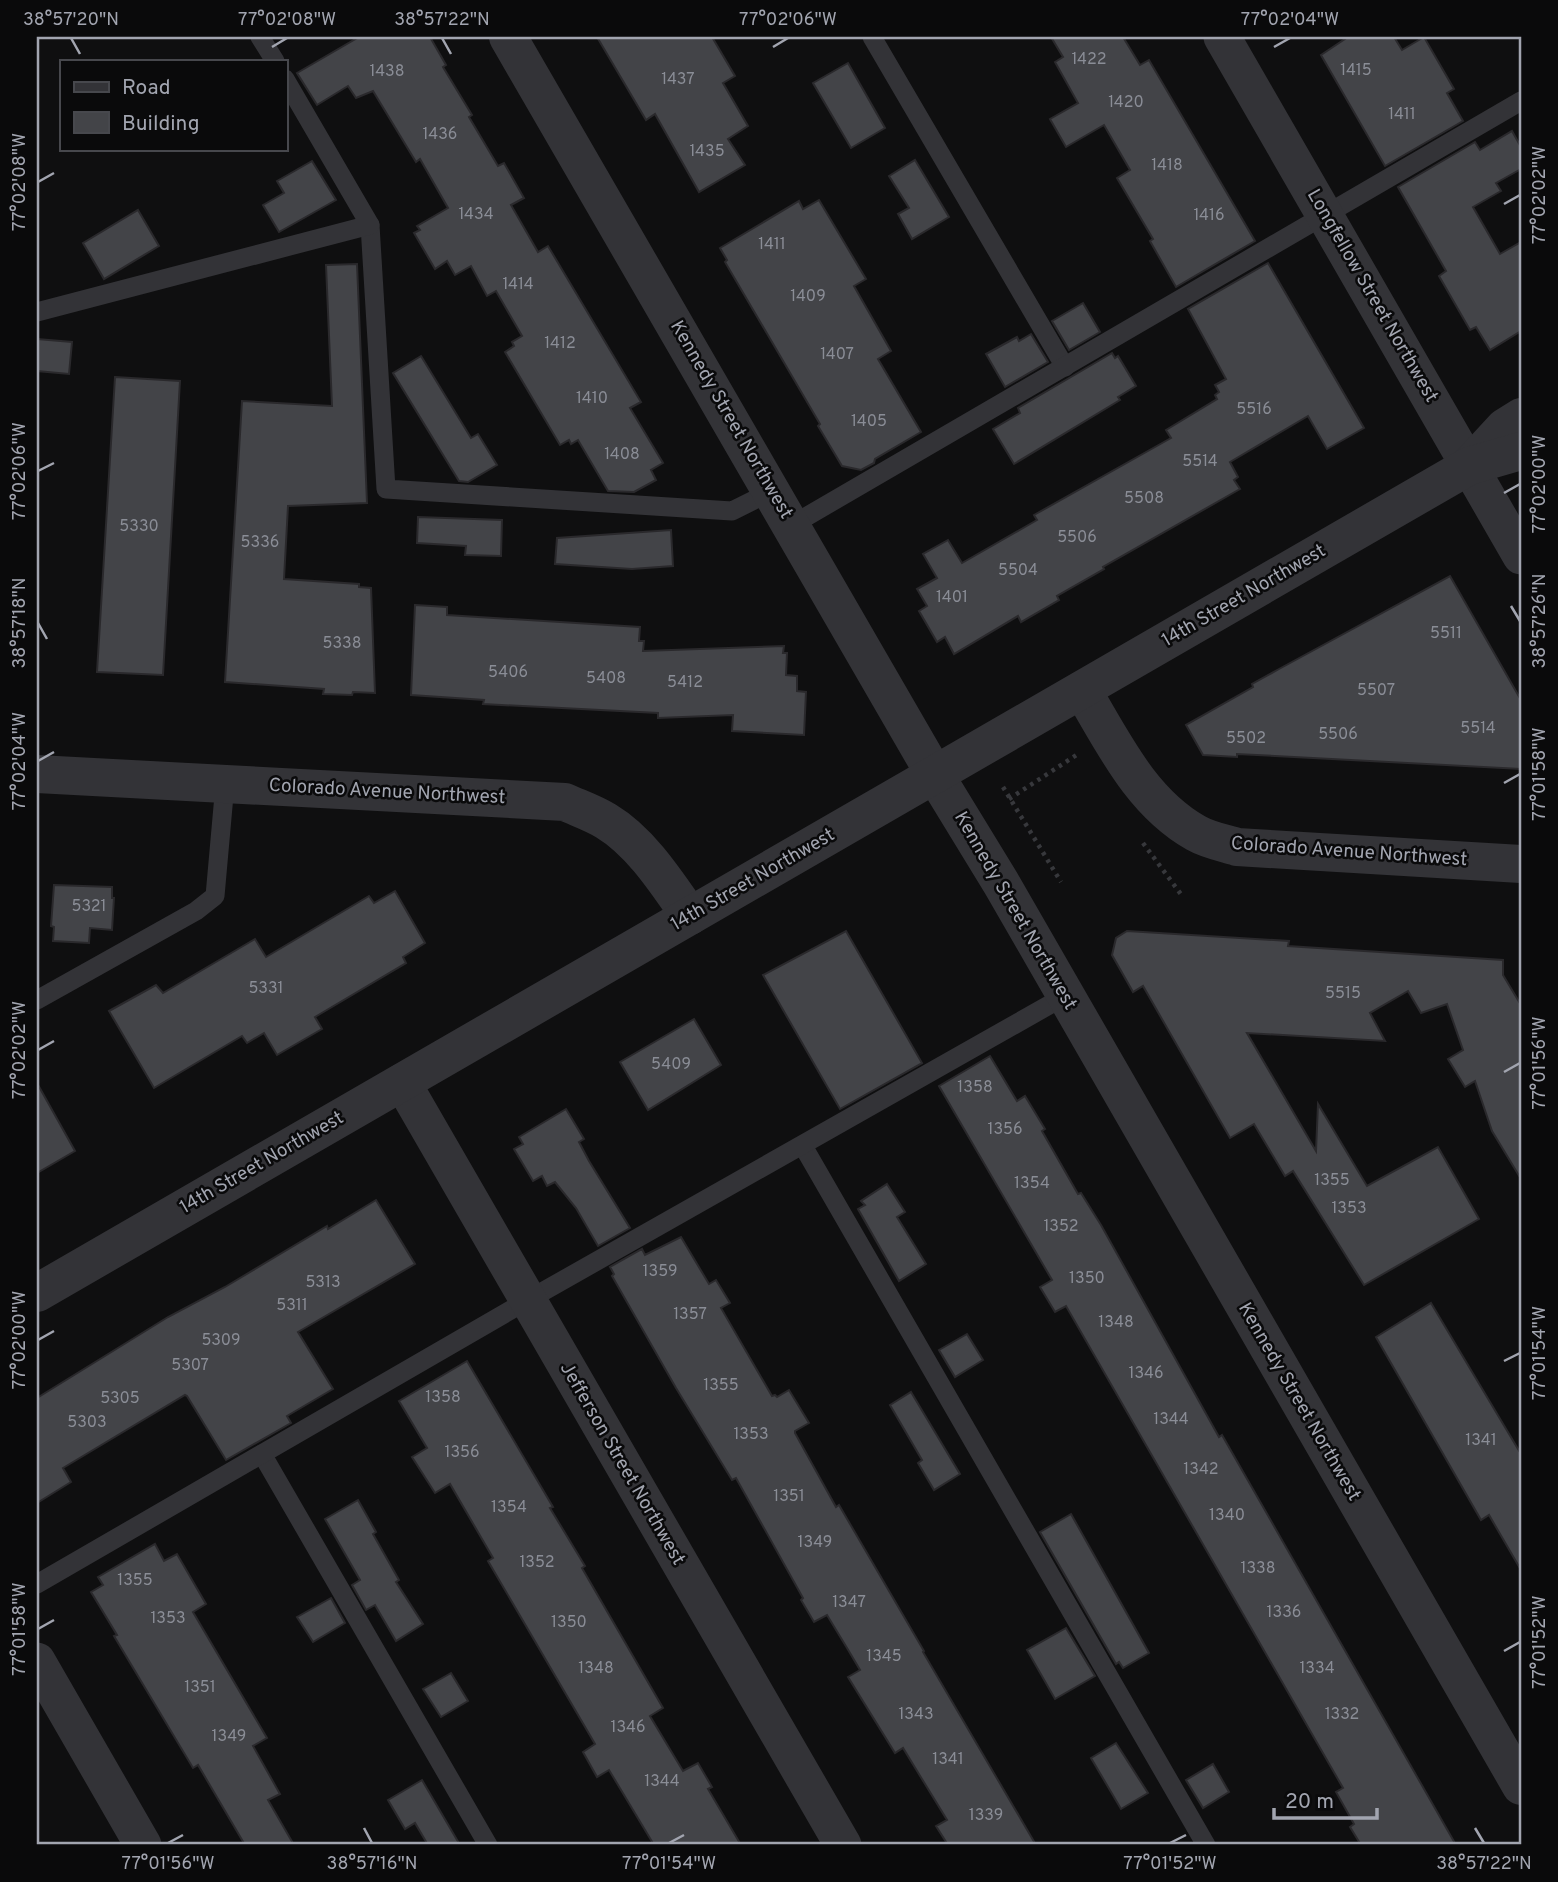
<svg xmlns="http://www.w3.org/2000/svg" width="1558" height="1882" viewBox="0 0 1558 1882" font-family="Overpass,sans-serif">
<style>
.building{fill:#434448;stroke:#2a292c;stroke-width:2}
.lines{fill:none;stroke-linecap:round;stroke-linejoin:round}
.path{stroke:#37383c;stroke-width:4.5;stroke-dasharray:3.5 5;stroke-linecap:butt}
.service{stroke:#333337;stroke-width:19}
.minor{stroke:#333337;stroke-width:37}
.tertiary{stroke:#333337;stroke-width:38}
.ticks{fill:none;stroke:#a2a5b0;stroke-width:2.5}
.labels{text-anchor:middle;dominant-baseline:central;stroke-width:5;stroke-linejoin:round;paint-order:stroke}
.number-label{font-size:16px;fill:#8a8d96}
.street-label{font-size:19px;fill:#a2a5b0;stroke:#0a0a0b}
.neatline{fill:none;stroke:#a2a5b0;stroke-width:2.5}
.ticks-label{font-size:18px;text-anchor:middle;fill:#a2a5b0}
</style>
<rect width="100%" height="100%" fill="#0f0f10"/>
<g class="building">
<polygon points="359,37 430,37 446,65 443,67 472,115 469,117 498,166 504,163 524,198 511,205 538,252 548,246 641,402 630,408 663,463 651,470 656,480 634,492 608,491 578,440 571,444 569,440 560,445 505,352 514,346 512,342 522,336 496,291 487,296 471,266 455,275 447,261 435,269 414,233 420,230 417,226 448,208 420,159 416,162 373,91 356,98 348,86 317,105 297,73"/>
<polygon points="597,37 712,37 735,76 723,83 748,126 728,139 745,165 699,192 655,114 646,120"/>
<polygon points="1051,37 1123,37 1140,65 1149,60 1255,241 1176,287 1150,241 1153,239 1117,178 1130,170 1104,125 1066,147 1050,119 1078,103 1055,62 1063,57"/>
<polygon points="1348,37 1394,37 1402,50 1424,37 1454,89 1447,93 1463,121 1385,166 1321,55"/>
<polygon points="848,63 885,128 851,148 813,83"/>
<polygon points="1512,131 1521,147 1521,169 1496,183 1501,191 1473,207 1500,254 1521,242 1521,331 1490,350 1476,327 1470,330 1439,276 1446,271 1398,187 1475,142 1480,150"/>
<polygon points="915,160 949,217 912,239 898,214 909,208 889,176"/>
<polygon points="312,161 336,200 279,232 263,205 284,193 277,181"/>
<polygon points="819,200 866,279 854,286 891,351 878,359 921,432 875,459 874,463 861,470 842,466 818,426 820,424 725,262 727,260 720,248 799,201 803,209"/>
<polygon points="138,210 159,246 104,279 83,243"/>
<polygon points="1268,263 1364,428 1327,449 1308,416 1230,462 1238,477 1234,480 1240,489 1103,567 1104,569 1057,596 1059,600 1021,622 1018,616 954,654 945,637 937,642 919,611 927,606 917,589 937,578 923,554 948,540 962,563 1037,520 1034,515 1171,438 1166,430 1217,399 1215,395 1219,392 1215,385 1226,379 1188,309"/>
<polygon points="357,264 367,503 288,506 284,579 359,584 359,587 371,588 375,693 353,692 352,695 323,694 324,689 225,682 242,401 332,406 326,265"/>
<polygon points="1083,303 1100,332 1069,350 1052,321"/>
<polygon points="1031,334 1048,362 1005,387 986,354 1017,337 1019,341"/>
<polygon points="37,339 72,342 69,374 37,371"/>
<polygon points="1112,353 1115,358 1118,356 1136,386 1118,397 1120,400 1014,464 993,429 1020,413 1018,408"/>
<polygon points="421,356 471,438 478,434 497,465 468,482 459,481 393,373"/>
<polygon points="115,377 180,381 163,675 97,672"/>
<polygon points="418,517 502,520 501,556 465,555 466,546 417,543"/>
<polygon points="671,530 673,566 632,569 555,564 557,538"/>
<polygon points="1450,576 1521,700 1521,769 1237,754 1237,757 1203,755 1186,725 1253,687 1252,684 1279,669"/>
<polygon points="415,605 447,607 447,615 640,627 639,641 644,641 643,651 784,646 783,653 787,653 786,675 797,676 797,691 806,692 804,735 732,731 733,715 658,718 658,713 483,704 484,700 411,695"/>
<polygon points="54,885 112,887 112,898 114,898 112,930 90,928 89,943 53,941 54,927 51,926"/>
<polygon points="395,891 425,943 403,957 406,963 315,1017 322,1029 277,1055 264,1033 247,1043 242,1036 154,1088 109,1011 156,985 163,993 255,939 266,957 369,896 374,903"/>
<polygon points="846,931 922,1063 840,1109 763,975"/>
<polygon points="1127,931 1289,941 1288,946 1503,960 1503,975 1521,1005 1521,1179 1492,1131 1475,1081 1465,1087 1448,1059 1463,1050 1447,1004 1421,1013 1408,991 1370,1013 1385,1041 1247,1033 1316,1151 1318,1104 1367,1186 1438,1147 1479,1219 1364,1285 1293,1171 1285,1176 1254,1124 1230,1138 1143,986 1133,992 1112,955 1116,938"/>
<polygon points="694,1019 721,1065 648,1110 620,1062"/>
<polygon points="990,1056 1017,1101 1025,1096 1045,1129 1042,1131 1078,1194 1081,1193 1101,1225 1219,1437 1222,1435 1456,1845 1361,1845 1350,1827 1354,1824 1336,1792 1343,1788 1066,1306 1055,1312 1040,1287 1052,1280 939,1086"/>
<polygon points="37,1083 75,1151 37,1173"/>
<polygon points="566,1109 584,1139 579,1142 589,1161 630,1228 598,1246 576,1208 555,1182 547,1186 542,1176 533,1181 514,1149 523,1144 519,1137"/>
<polygon points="887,1184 905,1212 897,1217 926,1264 899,1281 858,1209 865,1205 861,1201"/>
<polygon points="376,1200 415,1264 298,1332 333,1389 287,1416 291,1423 226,1460 187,1396 185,1395 63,1468 71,1482 37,1503 37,1398 168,1317 225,1287 327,1226 328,1229"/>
<polygon points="681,1237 709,1284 716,1280 730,1303 721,1308 772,1396 775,1395 777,1397 789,1390 809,1423 795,1431 795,1433 836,1507 839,1505 924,1651 923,1652 1036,1845 948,1845 936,1826 947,1820 903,1748 895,1753 848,1677 860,1670 847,1648 827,1615 814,1622 801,1600 803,1598 736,1478 732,1480 676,1388 612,1276 614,1274 610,1267 642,1249 645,1255"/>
<polygon points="1431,1303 1521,1454 1521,1570 1489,1515 1481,1520 1376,1337"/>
<polygon points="967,1334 983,1360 955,1377 939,1350"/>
<polygon points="467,1361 553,1507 550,1508 585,1566 582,1568 663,1708 650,1716 683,1771 698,1763 712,1787 708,1789 741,1845 654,1845 609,1770 597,1777 583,1752 595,1744 488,1561 493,1558 450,1484 435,1493 412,1457 427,1448 399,1401"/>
<polygon points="911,1392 960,1474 934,1490 918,1463 922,1460 890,1405"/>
<polygon points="358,1500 376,1532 373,1534 399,1580 396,1582 423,1624 396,1641 375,1605 366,1610 352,1585 360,1580 325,1519"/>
<polygon points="1071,1514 1149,1653 1123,1668 1119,1662 1116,1664 1040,1532"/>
<polygon points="155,1544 164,1561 177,1554 206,1604 193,1612 267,1738 253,1746 280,1794 268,1800 294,1845 245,1845 198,1765 193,1768 114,1636 117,1635 91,1592 103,1585 98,1577"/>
<polygon points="331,1598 345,1623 313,1642 297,1617"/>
<polygon points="1066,1628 1095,1676 1055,1699 1027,1650"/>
<polygon points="451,1673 468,1701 441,1717 423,1689"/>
<polygon points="1116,1743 1148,1793 1121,1809 1091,1758"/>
<polygon points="1213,1764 1229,1792 1203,1808 1186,1780"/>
<polygon points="422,1780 460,1845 428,1845 415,1823 405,1829 388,1800"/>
</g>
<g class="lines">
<g class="path">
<polyline points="1003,787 1061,882"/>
<polyline points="1009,799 1078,754"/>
<polyline points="1143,843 1183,897"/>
</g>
<g class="service">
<polyline points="260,37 275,61"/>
<polyline points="872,37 1065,367"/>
<polyline points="370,225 386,489 732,511 772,491"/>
<polyline points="37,312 370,225 285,79"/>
<polyline points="792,525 1521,101"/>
<polyline points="37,1000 196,911 215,896 225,784"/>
<polyline points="803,1146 1206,1845"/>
<polyline points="262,1454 488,1845"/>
<polyline points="37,1584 528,1300 1065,996"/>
</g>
<g class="minor">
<polyline points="1222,37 1521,556"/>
<polyline points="402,1082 843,1845"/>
<polyline points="37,1661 143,1845"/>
</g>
<g class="tertiary">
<polyline points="508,37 935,775 1001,883 1521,1786"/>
<polyline points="1469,466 1505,427 1521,417"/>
<path d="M1082,690C1113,742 1141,802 1196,833C1208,840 1224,843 1237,847L1521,864"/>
<path d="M37,774L565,802C578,808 593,813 606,821C641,842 667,883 690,916"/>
<polyline points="37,1293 1469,466 1521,451"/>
</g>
</g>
<path class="ticks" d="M71,38L80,54M442,38L451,54M272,47L287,38M773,47L788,38M1274,47L1290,38M38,182L54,173M1504,204L1520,195M38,471L54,463M1504,493L1520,484M1511,606L1520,621M38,623L47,639M38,761L54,752M1504,783L1520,774M38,1050L54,1041M1504,1072L1520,1063M38,1340L54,1331M1504,1361L1520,1353M38,1629L54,1620M1504,1651L1520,1642M364,1828L372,1843M1475,1828L1484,1843M168,1843L183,1835M669,1843L684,1835M1170,1843L1186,1835"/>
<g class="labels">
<g class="number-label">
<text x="1089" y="60">1422</text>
<text x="1356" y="71">1415</text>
<text x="387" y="72">1438</text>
<text x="678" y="80">1437</text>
<text x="1126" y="103">1420</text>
<text x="1402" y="115">1411</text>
<text x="440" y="135">1436</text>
<text x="707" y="152">1435</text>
<text x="1167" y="166">1418</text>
<text x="476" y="215">1434</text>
<text x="1209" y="216">1416</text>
<text x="772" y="245">1411</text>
<text x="518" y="285">1414</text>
<text x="808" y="297">1409</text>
<text x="560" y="344">1412</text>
<text x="837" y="355">1407</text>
<text x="592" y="399">1410</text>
<text x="1254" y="410">5516</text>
<text x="869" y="422">1405</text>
<text x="622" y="455">1408</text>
<text x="1200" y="462">5514</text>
<text x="1144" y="499">5508</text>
<text x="139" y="527">5330</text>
<text x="1077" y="538">5506</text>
<text x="260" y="543">5336</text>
<text x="1018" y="571">5504</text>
<text x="952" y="598">1401</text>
<text x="1446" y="634">5511</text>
<text x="342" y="644">5338</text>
<text x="508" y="673">5406</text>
<text x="606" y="679">5408</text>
<text x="685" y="683">5412</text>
<text x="1376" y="691">5507</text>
<text x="1478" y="729">5514</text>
<text x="1338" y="735">5506</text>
<text x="1246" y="739">5502</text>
<text x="89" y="907">5321</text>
<text x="266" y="989">5331</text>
<text x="1343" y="994">5515</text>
<text x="671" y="1065">5409</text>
<text x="975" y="1088">1358</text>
<text x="1005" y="1130">1356</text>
<text x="1332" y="1181">1355</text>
<text x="1032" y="1184">1354</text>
<text x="1349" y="1209">1353</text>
<text x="1061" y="1227">1352</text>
<text x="660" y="1272">1359</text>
<text x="1087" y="1279">1350</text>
<text x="323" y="1283">5313</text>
<text x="292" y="1306">5311</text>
<text x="690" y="1315">1357</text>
<text x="1116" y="1323">1348</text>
<text x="221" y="1341">5309</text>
<text x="190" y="1366">5307</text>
<text x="1146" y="1374">1346</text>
<text x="721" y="1386">1355</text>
<text x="443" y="1398">1358</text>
<text x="120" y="1399">5305</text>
<text x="1171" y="1420">1344</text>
<text x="87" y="1423">5303</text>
<text x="751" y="1435">1353</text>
<text x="1481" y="1441">1341</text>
<text x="462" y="1453">1356</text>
<text x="1201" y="1470">1342</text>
<text x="789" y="1497">1351</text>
<text x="509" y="1508">1354</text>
<text x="1227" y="1516">1340</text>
<text x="815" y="1543">1349</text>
<text x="537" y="1563">1352</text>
<text x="1258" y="1569">1338</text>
<text x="135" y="1581">1355</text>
<text x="849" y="1603">1347</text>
<text x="1284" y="1613">1336</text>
<text x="168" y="1619">1353</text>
<text x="569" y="1623">1350</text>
<text x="884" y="1657">1345</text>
<text x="596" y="1669">1348</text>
<text x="1317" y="1669">1334</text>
<text x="200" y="1688">1351</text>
<text x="916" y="1715">1343</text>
<text x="1342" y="1715">1332</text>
<text x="628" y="1728">1346</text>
<text x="229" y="1737">1349</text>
<text x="948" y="1760">1341</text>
<text x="662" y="1782">1344</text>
<text x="986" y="1816">1339</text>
</g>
<g class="street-label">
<text transform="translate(1372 296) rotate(60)">Longfellow Street Northwest</text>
<text transform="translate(731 420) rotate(60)">Kennedy Street Northwest</text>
<text transform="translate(1244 596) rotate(-30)">14th Street Northwest</text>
<text transform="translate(387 792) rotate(3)">Colorado Avenue Northwest</text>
<text transform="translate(1349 852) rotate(4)">Colorado Avenue Northwest</text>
<text transform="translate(753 880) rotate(-30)">14th Street Northwest</text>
<text transform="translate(1015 911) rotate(60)">Kennedy Street Northwest</text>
<text transform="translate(262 1163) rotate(-30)">14th Street Northwest</text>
<text transform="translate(1299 1402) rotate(60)">Kennedy Street Northwest</text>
<text transform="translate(622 1464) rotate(60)">Jefferson Street Northwest</text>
</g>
</g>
<rect width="1558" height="1882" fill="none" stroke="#0a0a0b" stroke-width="77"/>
<rect x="60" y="60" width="228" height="91" fill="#0a0a0b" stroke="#47484d" stroke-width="2"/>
<rect x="74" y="82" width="35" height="10" fill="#333337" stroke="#47484d" stroke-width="2"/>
<text x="122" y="94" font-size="21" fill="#a2a5b0">Road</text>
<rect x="74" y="112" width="35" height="21" fill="#434448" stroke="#47484d" stroke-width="2"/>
<text x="122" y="130" font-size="21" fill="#a2a5b0">Building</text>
<path d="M1274 1808v10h103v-10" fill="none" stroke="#a2a5b0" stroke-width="3.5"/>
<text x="1285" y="1808" font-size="21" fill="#a2a5b0" stroke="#0a0a0b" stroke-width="5" paint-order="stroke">20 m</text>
<rect x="38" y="38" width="1482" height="1805" class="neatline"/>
<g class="ticks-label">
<text x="71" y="25">38°57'20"N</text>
<text x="287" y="25">77°02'08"W</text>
<text x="442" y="25">38°57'22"N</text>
<text x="788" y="25">77°02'06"W</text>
<text x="1290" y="25">77°02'04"W</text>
<text transform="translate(19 182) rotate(-90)" y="6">77°02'08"W</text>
<text transform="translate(1539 195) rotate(-90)" y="6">77°02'02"W</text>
<text transform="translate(19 471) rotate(-90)" y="6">77°02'06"W</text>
<text transform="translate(1539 484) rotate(-90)" y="6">77°02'00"W</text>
<text transform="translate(1539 621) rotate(-90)" y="6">38°57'26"N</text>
<text transform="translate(19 623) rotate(-90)" y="6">38°57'18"N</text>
<text transform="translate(19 761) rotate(-90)" y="6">77°02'04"W</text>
<text transform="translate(1539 774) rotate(-90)" y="6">77°01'58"W</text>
<text transform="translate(19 1050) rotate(-90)" y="6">77°02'02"W</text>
<text transform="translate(1539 1063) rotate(-90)" y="6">77°01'56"W</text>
<text transform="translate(19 1340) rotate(-90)" y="6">77°02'00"W</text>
<text transform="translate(1539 1353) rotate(-90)" y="6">77°01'54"W</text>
<text transform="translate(19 1629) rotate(-90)" y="6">77°01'58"W</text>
<text transform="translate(1539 1642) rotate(-90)" y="6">77°01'52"W</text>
<text x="168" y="1869">77°01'56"W</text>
<text x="372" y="1869">38°57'16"N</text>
<text x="669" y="1869">77°01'54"W</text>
<text x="1170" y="1869">77°01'52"W</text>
<text x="1484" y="1869">38°57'22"N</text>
</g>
</svg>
